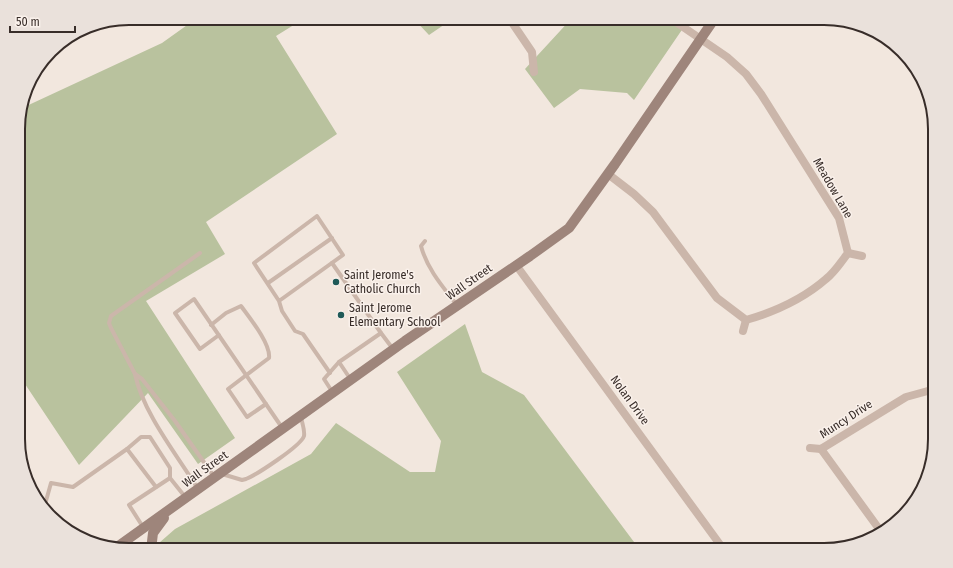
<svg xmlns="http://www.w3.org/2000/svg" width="953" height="568" viewBox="0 0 953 568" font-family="'Fira Sans Condensed',sans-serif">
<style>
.green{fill:#b9c29e}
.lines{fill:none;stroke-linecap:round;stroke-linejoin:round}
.lane{stroke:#cbb6aa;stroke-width:4}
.street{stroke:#cbb6aa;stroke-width:8}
.secondary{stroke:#9e857b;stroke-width:10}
.poi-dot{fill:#1f5a58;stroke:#faf1eb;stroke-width:1.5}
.labels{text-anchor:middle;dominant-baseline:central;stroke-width:3;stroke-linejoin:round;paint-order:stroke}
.street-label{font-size:12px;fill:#382d29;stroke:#faf1eb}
.poi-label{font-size:12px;fill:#382d29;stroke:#faf1eb;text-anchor:start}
.rim{fill:none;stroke:#382d29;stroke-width:2}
</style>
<rect width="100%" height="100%" fill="#f2e7de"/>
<g class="green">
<polygon points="197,18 305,18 276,36 337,134 206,222 225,254 146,301 235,438 198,464 148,393 79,465 19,375 19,114 20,109 162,43"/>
<polygon points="413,18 454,18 429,35"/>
<polygon points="572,18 690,18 634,100 627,93 580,89 554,108 525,69"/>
<polygon points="465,324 482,372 524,395 640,550 161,550 159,543 175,529 311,454 336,423 410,472 435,472 441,441 397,372"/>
</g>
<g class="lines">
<g class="lane">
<path d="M425,241L421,246C427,269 443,287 457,305"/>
<polyline points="332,263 381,333"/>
<polyline points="268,283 332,238"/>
<polyline points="279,301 343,255 317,216 254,263 279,301 282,311 295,331 303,334 330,373"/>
<path d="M211,325L226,313L241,306C249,317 271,344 269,358L228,389L247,417L266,404"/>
<polyline points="219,335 200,349 175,313 194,299 283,429"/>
<polyline points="135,374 111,328 109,323 111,316 200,253"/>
<polyline points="351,380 339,362 381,333 393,349"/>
<polyline points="333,393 324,379 339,362"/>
<polyline points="127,449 141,437 150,437 170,468 170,478"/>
<path d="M222,474L242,480L246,479C256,475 301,446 304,436C305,430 302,423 301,417"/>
<path d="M198,489C177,455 143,413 135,374L142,379L175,421L215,478"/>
<polyline points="44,508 51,483 73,487 127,449 156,487"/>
<polyline points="143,527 129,505 170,478 186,498"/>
</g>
<g class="street">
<polyline points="509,18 532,52 534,72"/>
<path d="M608,174L634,194L653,212L717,298L746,320C774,312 803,299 826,279C835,272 841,262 848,253L839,218L761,94L746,74L727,57L670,18"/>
<polyline points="848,253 862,256"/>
<polyline points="516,265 724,550"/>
<polyline points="743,331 746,320"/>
<polyline points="810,448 821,449"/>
<polyline points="821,449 906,397 935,389"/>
<polyline points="821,449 882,533"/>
</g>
<g class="secondary">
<polyline points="117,547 405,341 530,256 569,228 615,164 715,18"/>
<polyline points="151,550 153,533 164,518"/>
</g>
</g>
<g class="poi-dot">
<circle cx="336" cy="282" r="4"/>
<circle cx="341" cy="315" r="4"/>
</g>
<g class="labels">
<g class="street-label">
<text transform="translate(833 188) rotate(60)">Meadow Lane</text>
<text transform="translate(469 282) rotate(-35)">Wall Street</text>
<text transform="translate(630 400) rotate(54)">Nolan Drive</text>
<text transform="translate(846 419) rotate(-33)">Muncy Drive</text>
<text transform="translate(205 469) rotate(-36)">Wall Street</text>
</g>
<g class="poi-label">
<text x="344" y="275">Saint Jerome's<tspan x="344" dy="14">Catholic Church</tspan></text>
<text x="349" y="308">Saint Jerome<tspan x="349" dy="14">Elementary School</tspan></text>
</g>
</g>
<path d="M0 0H953V568H0ZM129 25H824A104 104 0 0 1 928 129V439A104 104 0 0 1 824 543H129A104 104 0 0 1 25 439V129A104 104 0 0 1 129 25Z" fill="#eae1db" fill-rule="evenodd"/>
<path class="rim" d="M129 25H824A104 104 0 0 1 928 129V439A104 104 0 0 1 824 543H129A104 104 0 0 1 25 439V129A104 104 0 0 1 129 25Z"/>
<path d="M10 26v6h65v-6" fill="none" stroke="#382d29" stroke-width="2"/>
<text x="16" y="26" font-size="12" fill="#382d29" stroke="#faf1eb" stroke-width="3" paint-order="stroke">50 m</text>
</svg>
